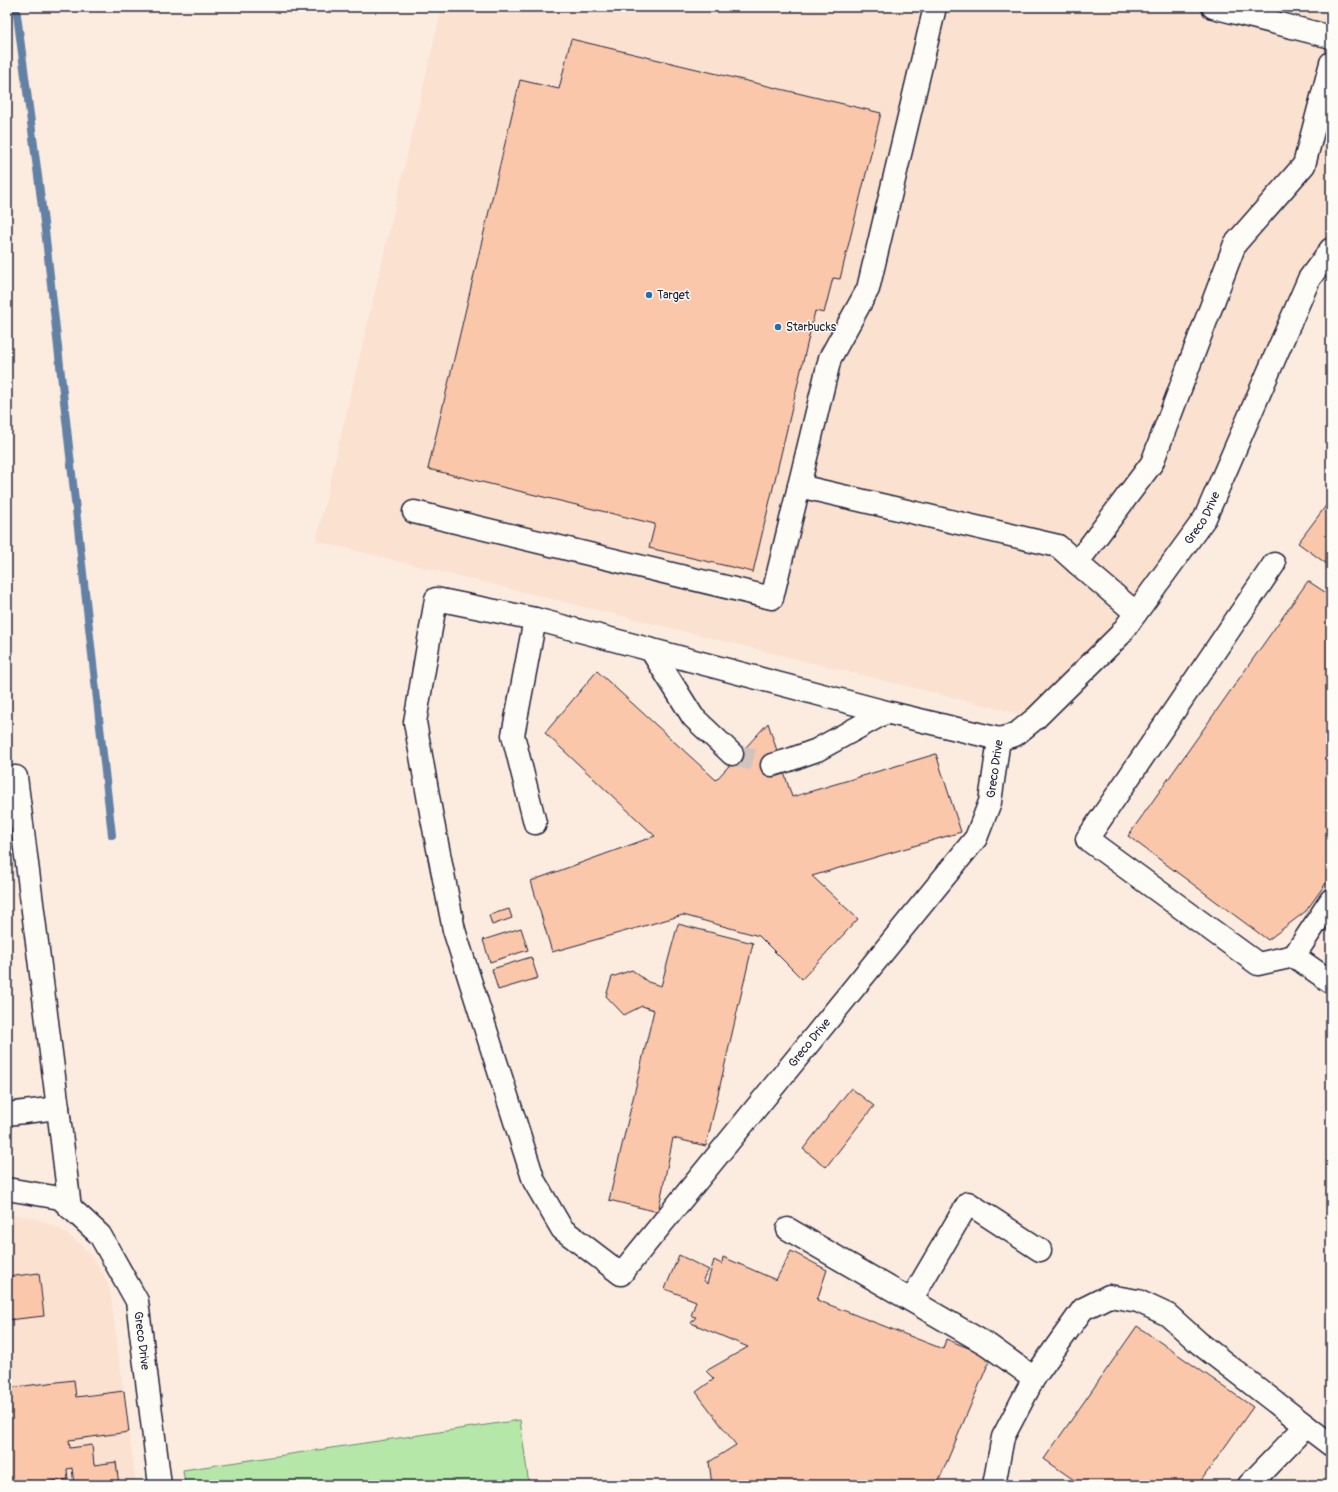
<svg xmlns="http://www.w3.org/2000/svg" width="1338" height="1492" viewBox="0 0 1338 1492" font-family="Pangolin,sans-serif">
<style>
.built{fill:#fbe1d0}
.green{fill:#b5e8a8;stroke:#6c8572}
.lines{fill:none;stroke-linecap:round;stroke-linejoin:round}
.stream{stroke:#6381a5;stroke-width:8}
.building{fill:#fac7ab;stroke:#22223b}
.minor-tunnel{stroke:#d0c4bf;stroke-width:22;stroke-dasharray:22 11;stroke-linecap:butt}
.minor-casing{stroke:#22223b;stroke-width:25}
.minor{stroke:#fdfcf7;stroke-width:22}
.poi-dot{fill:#1f6fb2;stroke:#fdfcf7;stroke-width:1.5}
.labels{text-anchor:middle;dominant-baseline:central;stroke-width:3;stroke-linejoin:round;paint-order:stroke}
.poi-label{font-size:12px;fill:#22223b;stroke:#fdfcf7;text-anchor:start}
.street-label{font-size:12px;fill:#22223b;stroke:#fdfcf7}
</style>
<rect width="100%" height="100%" fill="#fcece0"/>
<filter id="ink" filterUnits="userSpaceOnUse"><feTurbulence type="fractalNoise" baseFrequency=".025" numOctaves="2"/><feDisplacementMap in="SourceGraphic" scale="8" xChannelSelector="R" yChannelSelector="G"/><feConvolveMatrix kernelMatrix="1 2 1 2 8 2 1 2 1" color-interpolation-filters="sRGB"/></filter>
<g filter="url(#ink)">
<g class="built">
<polygon points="442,7 1331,7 1331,249 1205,518 1036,718 316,541"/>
<polygon points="17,1215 34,1218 50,1224 65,1232 79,1243 92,1256 102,1272 110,1289 136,1485 7,1485 7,1216"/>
</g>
<polygon class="green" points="520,1420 529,1485 185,1485 183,1470"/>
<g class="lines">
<polyline class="stream" points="16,7 45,230 112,835"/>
</g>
<g class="building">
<polygon points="571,39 881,113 840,279 833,278 824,313 815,311 753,572 649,548 655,524 428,469 520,80 559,89"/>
<polygon points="1331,499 1331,567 1298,543"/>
<polygon points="1308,581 1331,596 1331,876 1306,911 1268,940 1128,836"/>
<polygon points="597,671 716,780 768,723 792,797 936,754 961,832 812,876 858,919 802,979 759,936 683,915 552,952 531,881 655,836 545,733"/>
<polygon points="509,909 512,918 492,925 489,915"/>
<polygon points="678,924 753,943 706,1146 673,1138 658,1212 609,1200 654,1010 642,1006 624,1015 606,996 612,977 632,970 648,982 661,986"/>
<polygon points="521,928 528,950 490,962 483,940"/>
<polygon points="531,957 538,978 498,990 492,969"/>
<polygon points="851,1088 874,1106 826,1167 803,1149"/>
<polygon points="791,1251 827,1270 817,1300 943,1349 946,1339 991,1357 937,1485 712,1485 709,1462 736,1445 696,1392 714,1379 706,1371 748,1347 691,1323 696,1317 691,1316 696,1301 665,1289 679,1255 709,1270 703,1279 707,1284 714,1260 722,1264 723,1257 776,1280"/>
<polygon points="39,1273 44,1316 8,1320 9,1325 7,1325 7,1277"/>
<polygon points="1137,1326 1253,1407 1198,1485 1081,1485 1044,1459"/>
<polygon points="74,1380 76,1397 124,1391 129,1432 69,1440 70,1448 92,1445 94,1465 116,1462 119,1485 74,1485 72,1468 67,1469 68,1479 27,1485 7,1485 7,1388"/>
</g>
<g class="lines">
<polyline class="minor-tunnel" points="732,754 772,765"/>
<defs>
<g id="minor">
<polyline points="1213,7 1331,37"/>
<polyline points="799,486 1058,546 1077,563"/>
<polyline points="414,512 772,598 830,358 868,289 935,7"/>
<polyline points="1274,564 1087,839 1258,964 1294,956"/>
<polyline points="1136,613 1077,563 1152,463 1235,244 1304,165 1331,63"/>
<path id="s1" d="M535,619L436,599L415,722L432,818L454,930L534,1181L562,1229L621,1274L976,838L990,802L999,739L1015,735L1036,718L1120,635L1205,518L1309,279L1331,249"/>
<polyline points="651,650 693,717 732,754"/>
<polyline points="772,765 789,760 817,750 886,712"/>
<polyline points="7,778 16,777 58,1108 7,1114"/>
<polyline points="535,823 513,735 535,619 886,712 999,739"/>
<polyline points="1331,900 1294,956 1331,982"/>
<polyline points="58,1108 70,1208"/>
<path id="s2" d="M7,1189L60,1198L100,1235L137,1301L160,1485"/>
<polyline points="788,1229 988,1345 1034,1378"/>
<polyline points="911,1300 968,1203 1040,1250"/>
<polyline points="994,1485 1003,1437 1034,1378 1083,1309 1109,1296 1138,1301 1168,1315 1199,1343 1306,1426"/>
<polyline points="1249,1485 1306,1426 1331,1445"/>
</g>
</defs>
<use href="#minor" class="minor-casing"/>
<use href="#minor" class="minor"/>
</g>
</g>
<g class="poi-dot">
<circle cx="649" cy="295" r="4"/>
<circle cx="778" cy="327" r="4"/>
</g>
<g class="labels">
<g class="poi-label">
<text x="657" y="295">Target</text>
<text x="786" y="327">Starbucks</text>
</g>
<g class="street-label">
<text stroke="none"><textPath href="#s1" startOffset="1800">Greco Drive</textPath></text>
<text stroke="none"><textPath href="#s1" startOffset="1465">Greco Drive</textPath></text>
<text stroke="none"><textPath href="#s1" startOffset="1129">Greco Drive</textPath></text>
<text stroke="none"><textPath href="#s2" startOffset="224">Greco Drive</textPath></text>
</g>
</g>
<rect width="1338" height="1492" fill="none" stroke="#fdfcf7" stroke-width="24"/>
<rect x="12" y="12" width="1314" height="1468" fill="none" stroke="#22223b" stroke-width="1.5" filter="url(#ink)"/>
</svg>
